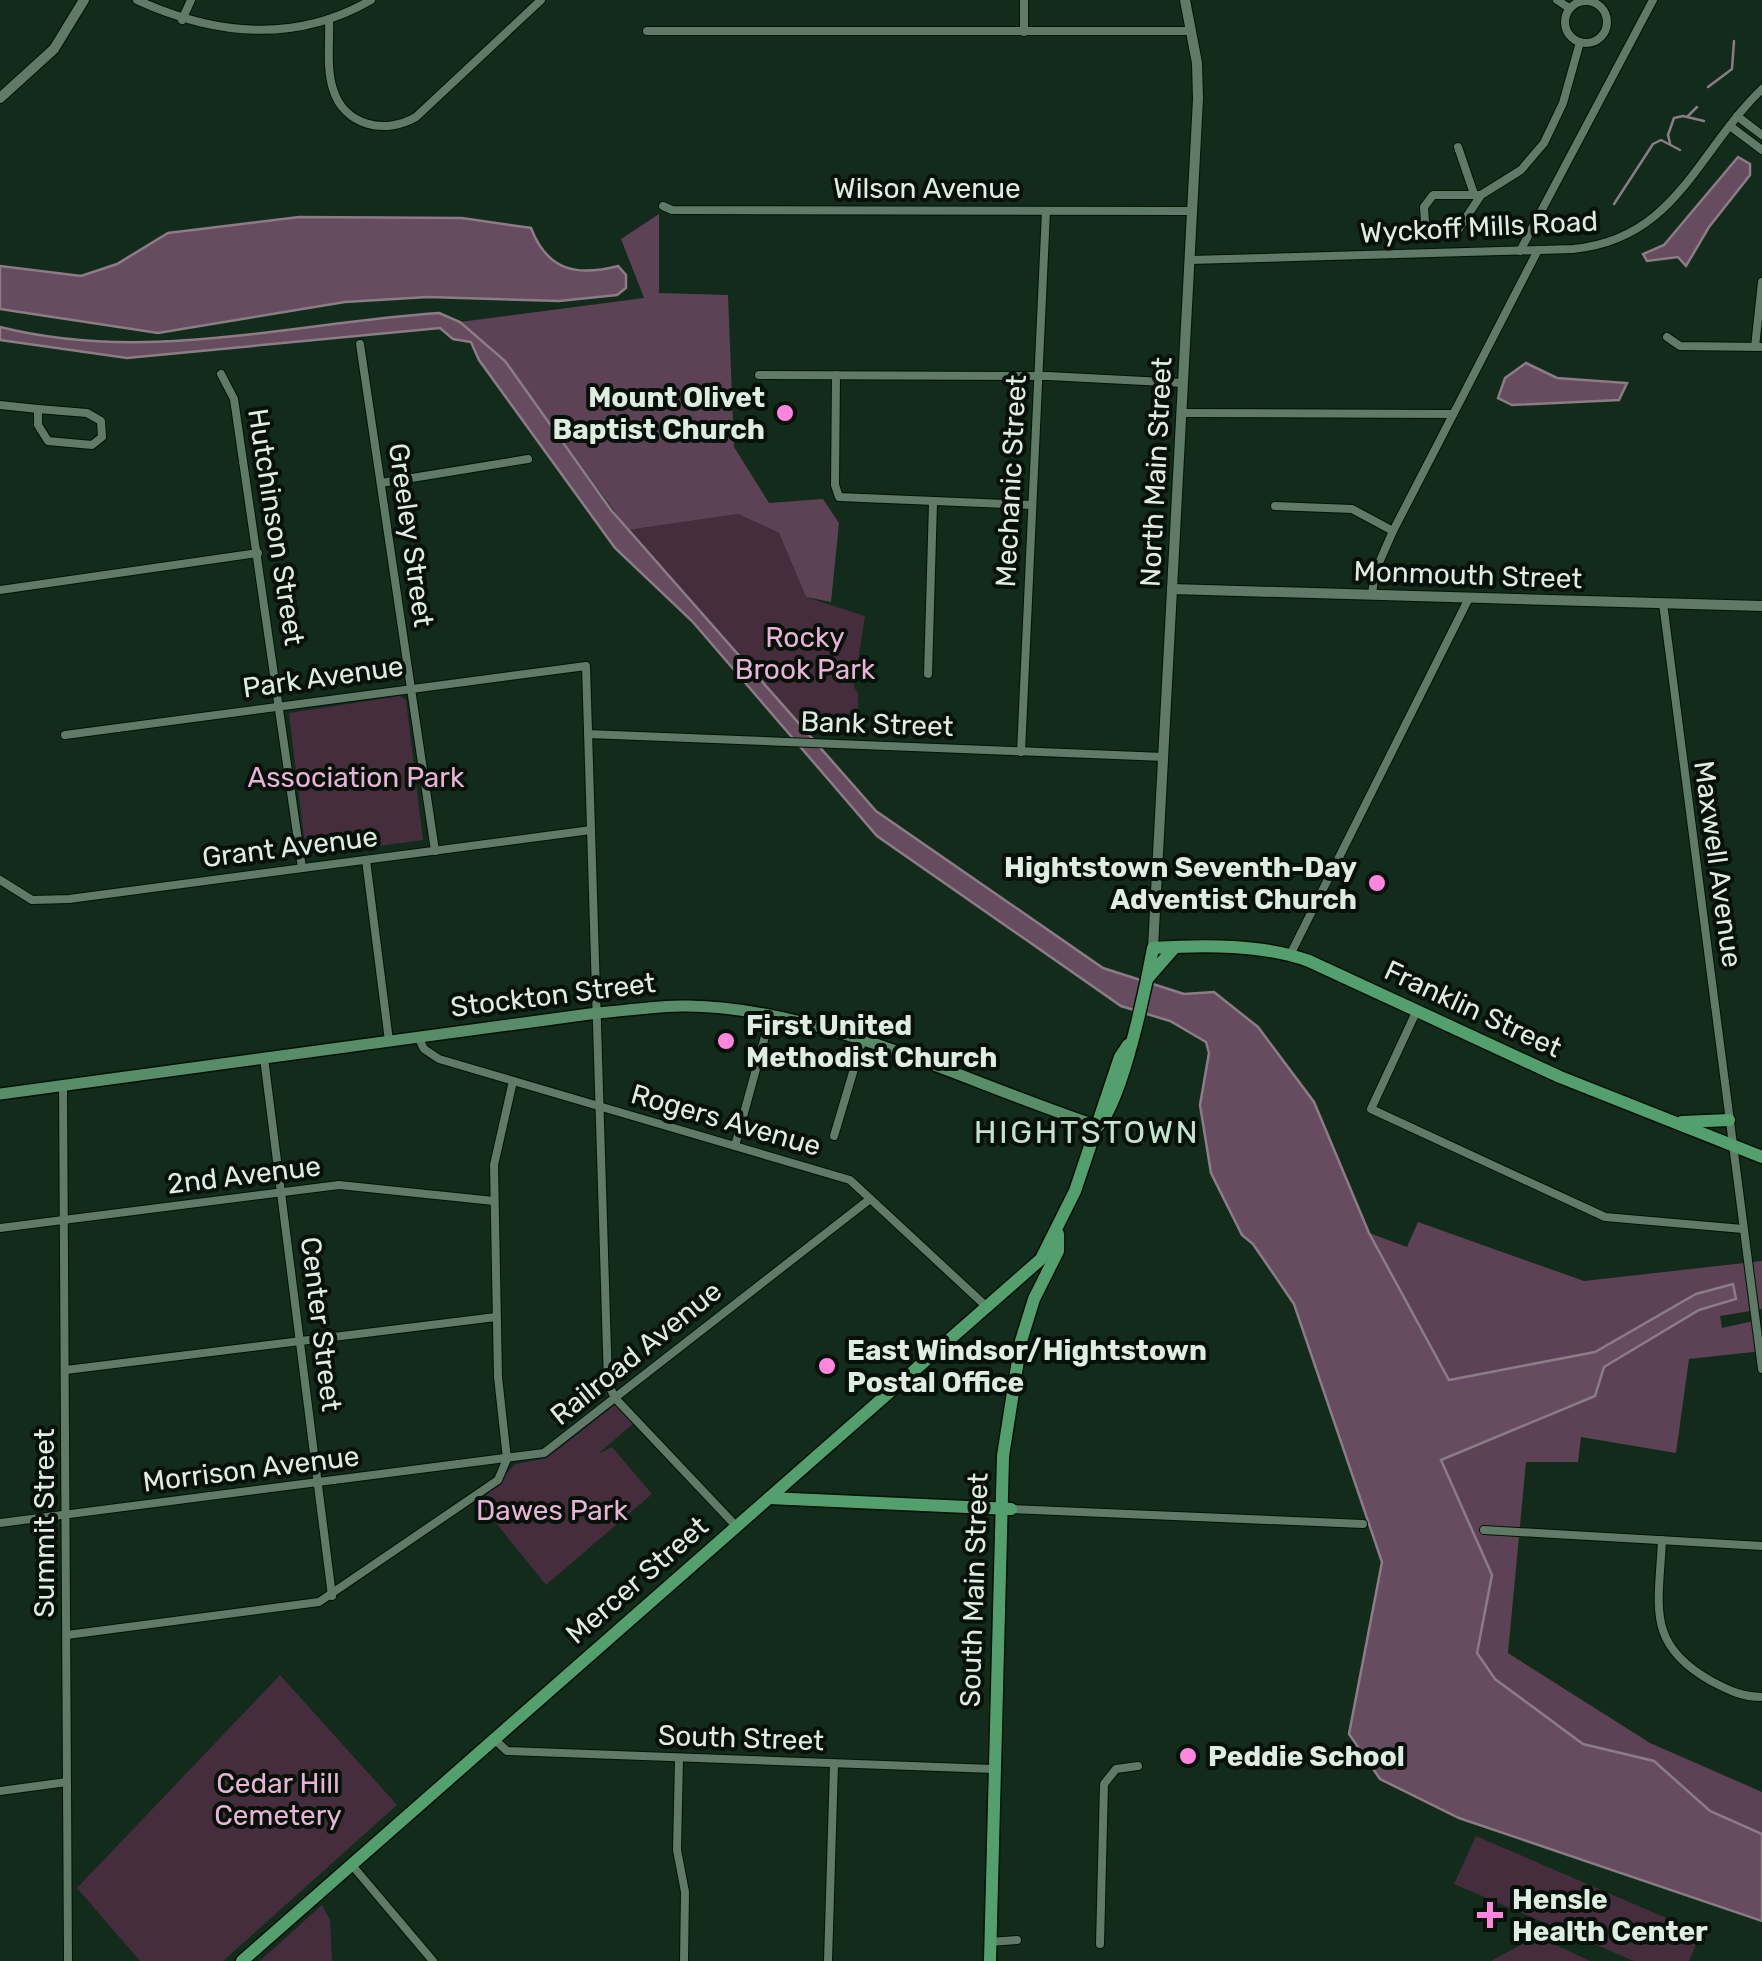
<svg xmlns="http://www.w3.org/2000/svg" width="1762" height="1961" viewBox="0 0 1762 1961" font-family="Rubik,sans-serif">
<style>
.green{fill:#452d3e}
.forest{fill:#5d4255}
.water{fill:#674b5f;stroke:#8b7c86;stroke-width:2.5}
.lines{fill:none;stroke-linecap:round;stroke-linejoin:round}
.stream{stroke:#8b7c86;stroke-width:2.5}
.minor-casing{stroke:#001305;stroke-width:10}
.tertiary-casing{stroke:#001305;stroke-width:12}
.secondary-casing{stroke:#001305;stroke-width:14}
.primary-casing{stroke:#001305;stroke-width:15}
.minor{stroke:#5f7a66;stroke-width:8}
.tertiary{stroke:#5f7a66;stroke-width:10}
.secondary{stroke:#598d6a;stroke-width:11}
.primary{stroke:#53a06e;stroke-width:12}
.poi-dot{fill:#ff85df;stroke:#071109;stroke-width:4}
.labels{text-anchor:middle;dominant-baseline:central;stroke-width:8;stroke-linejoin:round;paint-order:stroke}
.street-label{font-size:28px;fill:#deede2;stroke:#071109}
.poi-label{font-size:28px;font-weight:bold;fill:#deede2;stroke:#071109;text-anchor:start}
.park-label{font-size:28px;fill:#e8b3d7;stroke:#071109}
.quarter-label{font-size:32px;letter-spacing:2.5px;fill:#c4e3cc;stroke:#071109}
</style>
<rect width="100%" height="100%" fill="#122b1a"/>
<g class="green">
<polygon points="738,514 779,533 806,597 865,616 854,687 858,693 858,734 803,732 628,530"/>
<polygon points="400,696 406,700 423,840 313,855 305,845 289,713"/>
<polygon points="616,1404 634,1423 598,1454 612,1447 652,1494 546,1585 483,1507 484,1498 515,1464 547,1458"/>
<polygon points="280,1675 397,1805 223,1961 140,1961 77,1888"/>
<polygon points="1476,1836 1701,1933 1689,1961 1634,1961 1454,1884"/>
<polygon points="322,1905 330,1920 332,1961 260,1961"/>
<polygon points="1528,1941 1554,1944 1590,1961 1491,1961"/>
</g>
<g class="forest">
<polygon points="659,214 659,293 728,295 734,447 769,503 823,499 839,523 831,602 806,597 779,533 738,514 628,530 505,361 460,322 644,298 621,239"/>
<polygon points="1418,1222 1584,1281 1762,1261 1762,1309 1720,1316 1722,1328 1758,1320 1762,1351 1689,1359 1676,1453 1581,1437 1578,1462 1526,1462 1508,1653 1650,1743 1762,1792 1762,1834 1710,1811 1654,1761 1584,1744 1495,1679 1477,1653 1492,1575 1440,1460 1595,1396 1604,1367 1699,1310 1736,1299 1733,1284 1696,1294 1595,1352 1450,1381 1369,1233 1407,1247"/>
</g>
<g class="water">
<polygon points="1738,157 1750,164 1750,175 1709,227 1686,266 1678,257 1647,261 1643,254 1664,245"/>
<path d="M299,217L462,218L531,228C547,270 576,277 618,266L626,275V288L617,295L559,301L428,297L345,302L158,333L0,309V266L81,276L117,264L168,233Z"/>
<path d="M439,313L460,322L505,361L611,510L876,811L1103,968L1184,994L1214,992L1258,1027L1314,1102L1369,1233L1449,1380L1595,1352L1696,1294L1733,1284L1736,1299L1699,1310L1604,1367L1595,1396L1441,1460L1492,1575L1477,1653L1495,1679L1583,1744L1654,1761L1710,1811L1762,1834V1921L1459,1818L1380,1779L1349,1734L1382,1562L1294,1304L1253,1244L1242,1235L1211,1173L1200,1105L1209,1053L1206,1042L1170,1021L1121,1006L877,836L692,621L615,548L479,360L471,342L453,339L440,328L127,358L0,340V327C147,364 291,323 439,313Z"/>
<polygon points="1526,363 1557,378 1627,383 1619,400 1512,405 1498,398 1505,378"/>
</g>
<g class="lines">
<g class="stream">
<polyline points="1708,87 1732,69 1734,41"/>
<polyline points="1688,116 1697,107"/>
<polyline points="1670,143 1668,135 1674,118 1683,116 1704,121"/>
<polyline points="1614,204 1653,144 1661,140 1680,150"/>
</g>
<defs>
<g id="minor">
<path d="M137,0C214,35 295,44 371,0"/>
<polyline points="1557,0 1569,8"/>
<circle cx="1586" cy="22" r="21"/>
<path d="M329,19C330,41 326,68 333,89C344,126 385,135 416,117L541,0"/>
<polyline points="182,20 191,0"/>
<polyline points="647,31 1192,31"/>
<polyline points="1024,32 1024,0"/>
<polyline points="1737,116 1762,135"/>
<polyline points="1730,126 1762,150"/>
<polyline points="1458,147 1474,194"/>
<polyline points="1481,195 1433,195 1424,207 1425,222 1435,233 1456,233 1481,195 1521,170 1544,143 1563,103 1580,42"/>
<polyline points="663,206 672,210 1192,211"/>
<polyline points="1520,251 1653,0"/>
<path d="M1190,260L1573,249C1676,239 1696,153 1762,89"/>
<polyline points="1667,337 1680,346 1762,347"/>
<polyline points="360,344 435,851"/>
<polyline points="1755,347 1762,282"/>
<polyline points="221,374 234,399 302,868"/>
<polyline points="759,375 1048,376 1183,383"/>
<polyline points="836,375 835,485 839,497 1032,505"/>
<polyline points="0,405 38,409"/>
<polygon points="38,409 87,413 101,421 102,437 92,445 48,441 38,425"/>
<polyline points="1181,413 1453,414"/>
<polyline points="381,483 528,459"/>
<polyline points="1275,506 1352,509 1393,531"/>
<polyline points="0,590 258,553"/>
<polyline points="1372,594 1375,572 1393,531 1538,250"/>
<polyline points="1663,603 1762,1369"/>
<polyline points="928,674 933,503"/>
<polyline points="588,734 1164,757"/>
<polyline points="65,735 586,666 608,1383 615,1398 736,1526"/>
<polyline points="1021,752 1046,211"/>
<polyline points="366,860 389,1041"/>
<polyline points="0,880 32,900 69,899 591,830"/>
<polyline points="1290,955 1469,598"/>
<polyline points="1417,1010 1371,1109 1605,1217 1743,1229"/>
<polyline points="418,1037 424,1049 439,1059 850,1180 988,1308"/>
<polyline points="264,1058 332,1596"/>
<polyline points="63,1085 68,1961"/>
<polyline points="834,1136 862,1042"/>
<polyline points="735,1146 770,1018"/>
<polyline points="0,1228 339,1185 494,1201"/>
<polyline points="66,1370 496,1317"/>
<polyline points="1011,1509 1363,1524"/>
<polyline points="0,1523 544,1453 870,1199"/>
<polyline points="1484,1530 1762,1546"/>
<path d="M1662,1540C1659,1606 1645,1644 1711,1681C1728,1690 1742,1697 1762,1697"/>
<polyline points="67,1635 319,1602 498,1480 507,1459 498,1377 494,1165 513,1081"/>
<polyline points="493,1738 507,1751 993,1769"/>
<polyline points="679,1759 677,1850 685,1892 684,1961"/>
<polyline points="0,1791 67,1782"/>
<polyline points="351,1864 433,1961"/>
<polyline points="990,1942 1017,1940"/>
<polyline points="1100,1944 1104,1784 1116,1769 1138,1766"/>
<polyline points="828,1961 834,1764"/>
</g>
<g id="tertiary">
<polyline points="0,98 54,49 84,0"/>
<polyline points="1172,589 1762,606"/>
<polyline points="1153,948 1198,99 1197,63 1185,0"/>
</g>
<path id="secondary" d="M0,1094L597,1013C627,1011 658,1005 688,1006C825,1008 969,1084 1098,1126"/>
<g id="primary">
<polyline points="1147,979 1175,947"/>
<polyline points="1682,1122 1729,1120"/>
<path d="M1099,1125C1123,1098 1146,987 1153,948C1203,945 1263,944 1309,961L1560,1077L1762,1157"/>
<polyline points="769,1498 1011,1509"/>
<polyline points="242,1961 1041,1259 1075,1191 1120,1057 1128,1045"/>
<polyline points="990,1961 1003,1456 1021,1341 1034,1299 1058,1251 1058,1234"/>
</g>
</defs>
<use href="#minor" class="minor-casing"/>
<use href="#tertiary" class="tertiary-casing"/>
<use href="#secondary" class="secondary-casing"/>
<use href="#primary" class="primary-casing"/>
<use href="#minor" class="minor"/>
<use href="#tertiary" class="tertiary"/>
<use href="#secondary" class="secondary"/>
<use href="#primary" class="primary"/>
</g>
<g class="poi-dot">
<circle cx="785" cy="413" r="10"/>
<circle cx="1377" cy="883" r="10"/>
<circle cx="726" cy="1041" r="10"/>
<circle cx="827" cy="1366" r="10"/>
<circle cx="1188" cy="1756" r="10"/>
<path d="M1485 1900h10v10h10v10h-10v10h-10v-10h-10v-10h10z"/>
</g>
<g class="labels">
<g class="street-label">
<text x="927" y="188">Wilson Avenue</text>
<text transform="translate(1479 227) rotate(-3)">Wyckoff Mills Road</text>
<text transform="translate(1156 472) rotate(-87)">North Main Street</text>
<text transform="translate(1011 481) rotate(-87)">Mechanic Street</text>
<text transform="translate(276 527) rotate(81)">Hutchinson Street</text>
<text transform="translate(411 535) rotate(82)">Greeley Street</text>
<text transform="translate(1468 575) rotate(2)">Monmouth Street</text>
<text transform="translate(323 677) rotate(-8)">Park Avenue</text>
<text transform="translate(877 724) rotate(2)">Bank Street</text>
<text transform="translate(290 847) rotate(-7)">Grant Avenue</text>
<text transform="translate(1718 864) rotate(82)">Maxwell Avenue</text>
<text transform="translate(553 995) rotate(-7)">Stockton Street</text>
<text transform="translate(1473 1009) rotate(25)">Franklin Street</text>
<text transform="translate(726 1120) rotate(16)">Rogers Avenue</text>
<text transform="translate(244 1175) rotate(-7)">2nd Avenue</text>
<text transform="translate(321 1324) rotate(83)">Center Street</text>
<text transform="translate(636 1353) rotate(-39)">Railroad Avenue</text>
<text transform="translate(251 1469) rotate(-7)">Morrison Avenue</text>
<text transform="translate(44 1523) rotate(-90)">Summit Street</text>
<text transform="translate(637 1580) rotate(-41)">Mercer Street</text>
<text transform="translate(974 1590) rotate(-88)">South Main Street</text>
<text transform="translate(741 1738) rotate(2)">South Street</text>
</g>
<g class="poi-label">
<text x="765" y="397" text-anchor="end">Mount Olivet<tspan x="765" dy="32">Baptist Church</tspan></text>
<text x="1357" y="867" text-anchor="end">Hightstown Seventh-Day<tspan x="1357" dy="32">Adventist Church</tspan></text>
<text x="746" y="1025">First United<tspan x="746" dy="32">Methodist Church</tspan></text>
<text x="847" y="1350">East Windsor/Hightstown<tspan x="847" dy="32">Postal Office</tspan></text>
<text x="1208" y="1756">Peddie School</text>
<text x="1512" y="1899">Hensle<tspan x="1512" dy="32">Health Center</tspan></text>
</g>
<g class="park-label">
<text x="805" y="637">Rocky<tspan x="805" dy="32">Brook Park</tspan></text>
<text x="356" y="777">Association Park</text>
<text x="552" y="1510">Dawes Park</text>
<text x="278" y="1783">Cedar Hill<tspan x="278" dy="32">Cemetery</tspan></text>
</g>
<g class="quarter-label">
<text x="1087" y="1132">HIGHTSTOWN</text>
</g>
</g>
</svg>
